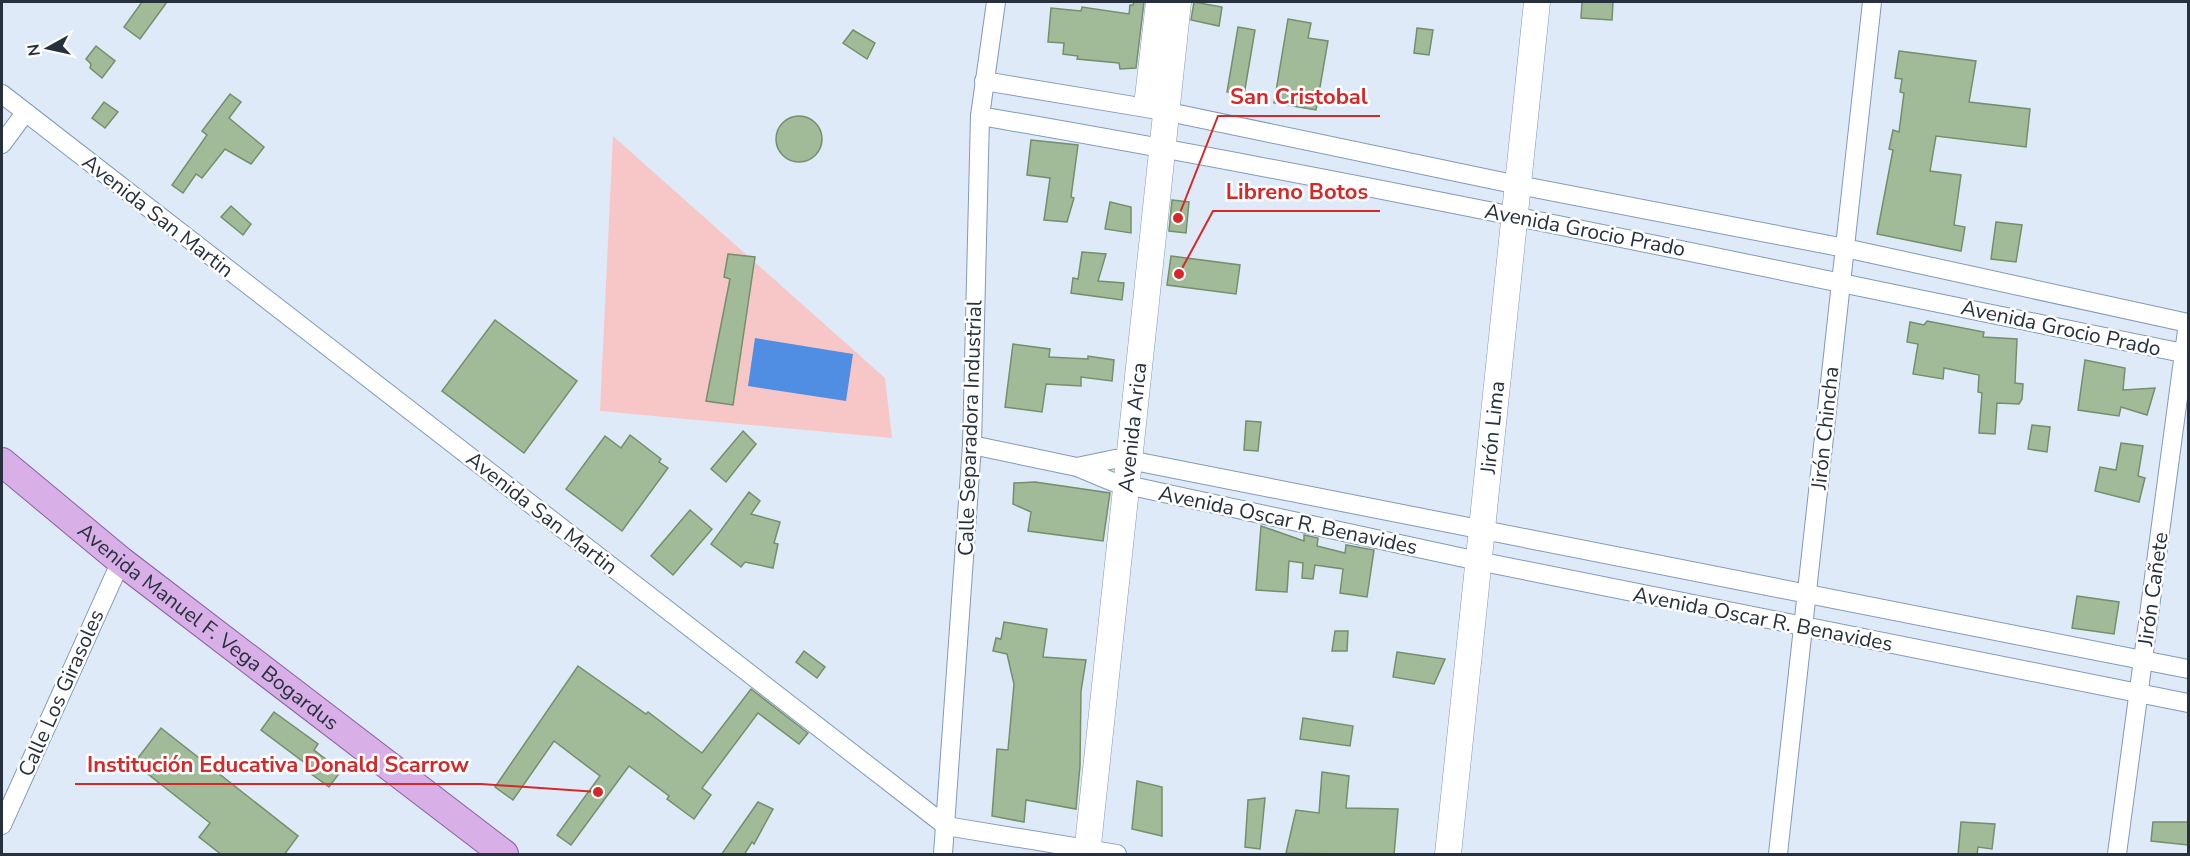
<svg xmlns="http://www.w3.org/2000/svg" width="2190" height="856" viewBox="0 0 2190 856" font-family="'Nunito Sans',sans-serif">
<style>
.green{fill:#f7c7c8}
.water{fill:#508ee4}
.building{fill:#a1ba97;stroke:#758e6c;stroke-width:1.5}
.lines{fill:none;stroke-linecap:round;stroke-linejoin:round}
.street-casing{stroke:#819abb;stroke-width:20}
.secondary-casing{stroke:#819abb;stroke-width:27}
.primary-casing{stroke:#8a60a1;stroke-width:30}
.street{stroke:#fff;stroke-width:18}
.secondary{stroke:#fff;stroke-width:26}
.primary{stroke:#d9afe7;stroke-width:28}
.labels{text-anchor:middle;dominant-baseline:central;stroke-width:5;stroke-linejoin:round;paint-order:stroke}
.street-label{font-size:21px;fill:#27313e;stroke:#fff}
.leader{fill:none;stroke:#d62828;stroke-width:2}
.callout-dot{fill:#d62828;stroke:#fff;stroke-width:2}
.callout-label{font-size:22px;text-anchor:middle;font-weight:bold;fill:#d62828;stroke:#fff;stroke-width:5;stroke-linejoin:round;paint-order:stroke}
</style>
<rect width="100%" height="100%" fill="#dfeaf8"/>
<polygon class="green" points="613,136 885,378 892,438 600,411"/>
<polygon class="water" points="755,338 853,354 846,401 748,386"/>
<g class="building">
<polygon points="142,2 167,2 140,39 124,27"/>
<polygon points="1134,2 1144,2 1136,68 1120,69 1119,63 1077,59 1078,56 1063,54 1064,43 1048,42 1051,8 1081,11 1082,7 1129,14 1130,5 1133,5"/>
<polygon points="1194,2 1222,7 1219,26 1191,20"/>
<polygon points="1582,2 1613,2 1612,20 1581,18"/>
<polygon points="1288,19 1311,23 1308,38 1328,41 1316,110 1274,103"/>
<polygon points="1238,27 1255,30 1244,95 1227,92"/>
<polygon points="1417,28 1433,30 1429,55 1414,53"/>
<polygon points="853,30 875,43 867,59 843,43"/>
<polygon points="96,46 115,61 102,78 90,68 91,64 86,59"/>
<polygon points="1899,51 1976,61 1969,102 2030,109 2026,147 1936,136 1930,171 1961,175 1954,225 1965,227 1961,251 1877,234 1893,150 1889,149 1893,130 1899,132 1904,93 1900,92 1902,79 1895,78"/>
<polygon points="230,94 241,102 229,118 264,147 251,164 225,149 202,178 196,174 183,193 172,185 207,135 202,131"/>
<polygon points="104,102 118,112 105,128 92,118"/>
<circle cx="799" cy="139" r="23"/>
<polygon points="1031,140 1078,145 1071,197 1074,198 1067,222 1044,220 1050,178 1027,175"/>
<polygon points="1172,200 1189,202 1186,233 1169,231"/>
<polygon points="1110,202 1131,207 1131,233 1105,229"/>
<polygon points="231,206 251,224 243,235 221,217"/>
<polygon points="1996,222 2022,225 2016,262 1991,259"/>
<polygon points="1082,252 1106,254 1098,281 1124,283 1122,300 1071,293 1073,278 1078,279"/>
<polygon points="728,254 755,257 733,405 706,401 730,279 724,277"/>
<polygon points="1171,256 1240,265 1236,294 1167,285"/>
<polygon points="495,320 577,381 524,453 442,391"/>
<polygon points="1927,321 1984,332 1983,337 2017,339 2015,383 2023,384 2022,399 2019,404 1997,403 1995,434 1979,433 1982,393 1978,392 1979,375 1944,368 1943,379 1913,374 1918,344 1907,342 1910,322 1924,325"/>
<polygon points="1013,344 1050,349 1049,357 1088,359 1088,356 1114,360 1112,381 1081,377 1081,386 1046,384 1042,412 1005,407"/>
<polygon points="2085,360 2125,368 2123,390 2155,388 2147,415 2121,407 2119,416 2078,410"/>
<polygon points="1246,421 1261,422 1258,451 1244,450"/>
<polygon points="2032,425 2050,427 2047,452 2028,449"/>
<polygon points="743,431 756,444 726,482 711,469"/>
<polygon points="630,435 661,459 659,462 668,468 622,531 566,489 605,436 621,448"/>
<polygon points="2121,443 2143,446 2138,476 2145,478 2139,502 2095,491 2100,467 2116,470"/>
<polygon points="1035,482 1110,493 1103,541 1028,531 1031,512 1013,504 1014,483"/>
<polygon points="749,492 760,501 751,514 780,522 774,543 778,544 773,568 745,562 741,567 711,544"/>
<polygon points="690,510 712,529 673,575 651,556"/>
<polygon points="1261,526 1304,541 1304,535 1318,538 1317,546 1345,553 1346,545 1374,550 1367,597 1340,593 1343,569 1315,565 1313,579 1302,578 1303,563 1289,561 1287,592 1256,590"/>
<polygon points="2077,596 2119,602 2114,634 2072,628"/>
<polygon points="1004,622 1047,629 1043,657 1086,660 1081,691 1080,766 1076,809 1026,800 1024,822 992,816 997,749 1008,750 1014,684 1007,654 993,651 996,638 1001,639"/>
<polygon points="1335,631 1348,631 1347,651 1332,651"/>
<polygon points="804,651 825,667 817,678 796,662"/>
<polygon points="1397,652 1445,659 1434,684 1393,677"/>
<polygon points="578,666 646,714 648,712 702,753 751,689 808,733 799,744 758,713 702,788 711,795 694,819 667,799 669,796 629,766 571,845 557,835 600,776 554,741 513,800 495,787"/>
<polygon points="274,712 318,744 314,750 341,771 329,787 310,773 313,769 261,730"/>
<polygon points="1303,718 1353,726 1350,746 1300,739"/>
<polygon points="161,728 298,836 284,855 222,855 199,837 210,823 134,763"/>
<polygon points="1322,772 1349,776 1346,808 1398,809 1394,855 1286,853 1296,810 1319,813"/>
<polygon points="1137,781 1162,787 1162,836 1132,829"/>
<polygon points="1265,798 1260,849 1245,847 1248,800"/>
<polygon points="758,802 773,809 754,844 752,842 744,855 721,855"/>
<polygon points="1961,822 1995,824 1992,849 1978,847 1977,855 1958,855"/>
<polygon points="2153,822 2188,822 2188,845 2151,841"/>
</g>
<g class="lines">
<defs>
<g id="street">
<polyline points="984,81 1164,111 1518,185 1845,248 2188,323"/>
<polyline points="2,94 946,826 1117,854"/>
<path d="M980,116C1385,185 1786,273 2188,354"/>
<polyline points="2,144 25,113"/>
<polyline points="972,445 1077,467 1113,482 1478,561 2188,703"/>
<polyline points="1077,467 1115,459 1129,460 2188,669"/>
<polyline points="2,825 121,561"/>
<polyline points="943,854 972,445 980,116 996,2"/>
<polyline points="1778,854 1872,2"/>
<polyline points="2117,854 2188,323"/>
</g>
<g id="secondary">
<polyline points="1148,97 1159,2"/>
<path id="s1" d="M1087,854L1178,2"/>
<path id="s2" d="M1448,854L1537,2"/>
</g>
<g id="primary">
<path id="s3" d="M2,462L121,561L504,854"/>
</g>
</defs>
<use href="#street" class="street-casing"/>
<use href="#secondary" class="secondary-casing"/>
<use href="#primary" class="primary-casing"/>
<use href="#street" class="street"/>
<use href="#secondary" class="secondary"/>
<use href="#primary" class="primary"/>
</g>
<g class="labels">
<g class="street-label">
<text transform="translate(158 216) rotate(38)">Avenida San Martin</text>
<text transform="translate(1585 230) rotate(11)">Avenida Grocio Prado</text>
<text transform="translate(2061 328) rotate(12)">Avenida Grocio Prado</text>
<text transform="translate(970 428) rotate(-88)">Calle Separadora Industrial</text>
<text stroke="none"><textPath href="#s1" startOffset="429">Avenida Arica</textPath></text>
<text stroke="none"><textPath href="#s2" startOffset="429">Jirón Lima</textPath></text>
<text transform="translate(1825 428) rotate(-84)">Jirón Chincha</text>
<text transform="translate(542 513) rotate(38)">Avenida San Martin</text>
<text transform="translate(1288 520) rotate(12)">Avenida Oscar R. Benavides</text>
<text transform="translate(2153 589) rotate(-82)">Jirón Cañete</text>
<text transform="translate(1763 619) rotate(11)">Avenida Oscar R. Benavides</text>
<text stroke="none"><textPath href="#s3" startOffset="264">Avenida Manuel F. Vega Bogardus</textPath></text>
<text transform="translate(61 693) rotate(-66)">Calle Los Girasoles</text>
</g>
</g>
<path class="leader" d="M1178 218L1218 116H1380M1179 274L1213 211H1380M598 792L481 784H75"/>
<g class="callout-dot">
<circle cx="1178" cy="218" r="6"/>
<circle cx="1179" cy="274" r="6"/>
<circle cx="598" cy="792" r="6"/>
</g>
<g class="callout-label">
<text x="1299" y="104">San Cristobal</text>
<text x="1297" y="199">Libreno Botos</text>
<text x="278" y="772">Institución Educativa Donald Scarrow</text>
</g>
<rect width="2190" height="856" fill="none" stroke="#27313e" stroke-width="6"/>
<g transform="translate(48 48) rotate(262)" stroke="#ffffff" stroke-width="4.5" paint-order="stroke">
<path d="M0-4.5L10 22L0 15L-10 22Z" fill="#27313e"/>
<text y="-9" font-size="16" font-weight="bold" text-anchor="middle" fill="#27313e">N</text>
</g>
</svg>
